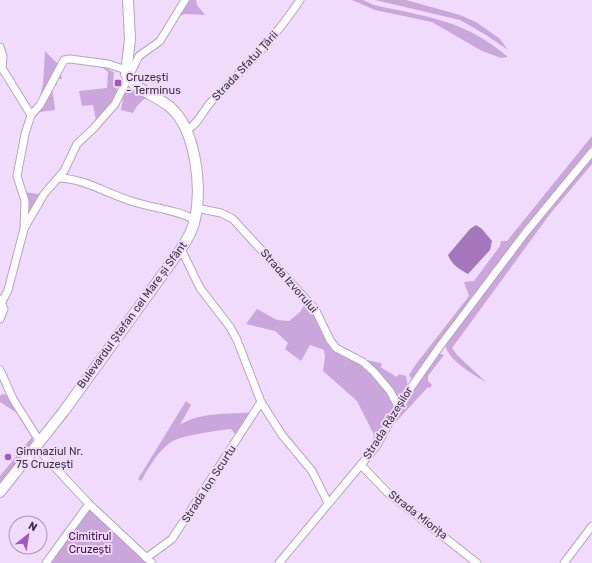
<svg xmlns="http://www.w3.org/2000/svg" width="592" height="563" viewBox="0 0 592 563" font-family="Rubik,sans-serif">
<style>
.green{fill:#caa6dd}
.water{fill:#a476bb}
.lines{fill:none;stroke-linecap:round;stroke-linejoin:round}
.street-casing{stroke:#b7a3c2;stroke-width:9}
.secondary-casing{stroke:#b7a3c2;stroke-width:12}
.street{stroke:#fff;stroke-width:7}
.secondary{stroke:#fff;stroke-width:10}
.poi-dot{fill:#a456c8;stroke:#f0dbfc;stroke-width:1.5}
.labels{text-anchor:middle;dominant-baseline:central;stroke-width:4;stroke-linejoin:round;paint-order:stroke}
.street-label{font-size:11px;fill:#3c3440;stroke:#f0dbfc}
.poi-label{font-size:11px;fill:#3c3440;stroke:#f0dbfc;text-anchor:start}
.park-label{font-size:11px;fill:#4a0c63;stroke:#f0dbfc}
</style>
<rect width="100%" height="100%" fill="#f0dbfc"/>
<g class="green">
<polygon points="190,0 196,0 197,5 205,15 185,14 180,16"/>
<path d="M352,0H363L374,5C428,17 465,20 508,57L501,58L482,51L432,22L375,10Z"/>
<polygon points="375,0 406,0 460,15 476,22 500,39 508,50 486,35 460,20"/>
<polygon points="45,51 58,64 39,102 43,84"/>
<polygon points="99,65 114,72 113,85 115,85 119,96 96,120 93,105 82,106 79,91 107,88 108,72"/>
<polygon points="59,71 62,79 56,79 57,85 52,86 55,110 40,112 31,122"/>
<polygon points="133,91 155,101 144,99 137,106 133,113 121,110 124,92"/>
<path d="M592,136V146C528,222 467,299 413,381L409,375L416,364L469,296L464,282L474,281L500,246L501,241H507Z"/>
<path d="M592,156V164L550,214L452,348L457,355L487,383C472,373 449,362 445,344L527,235Z"/>
<polygon points="43,191 25,222 24,192 38,194"/>
<polygon points="306,302 311,307 328,340 361,363 389,392 395,407 372,446 374,435 357,401 323,371 325,357 324,350 310,345 301,361 285,349 288,343 275,331 246,324 257,309 277,320 289,321 300,312"/>
<polygon points="438,353 444,355 428,376 428,381 432,385 430,388 428,387 392,426 385,439 400,409"/>
<polygon points="362,359 381,363 382,365 380,367 397,377 399,374 406,376 408,387 398,402"/>
<polygon points="2,394 7,395 17,413 0,402 0,396"/>
<path d="M186,401L191,405L180,425C202,411 228,415 253,412L237,436L231,429C220,430 179,436 171,442C158,451 149,467 141,481L138,479Z"/>
<polygon points="32,437 33,443 11,471 4,477 0,485 0,476"/>
<polygon points="89,509 111,528 109,531 111,534 117,532 149,563 51,563"/>
</g>
<path class="water" d="M476,225L482,229L492,241L490,250L468,274C459,269 452,265 448,255L470,229Z"/>
<g class="lines">
<defs>
<g id="street">
<polyline points="0,47 3,56 2,68 31,115"/>
<path d="M187,130C199,123 202,112 211,102C244,68 273,41 300,0"/>
<path d="M59,178C86,179 105,193 131,201C151,208 176,209 195,220"/>
<polyline points="197,208 221,213 233,219 315,309 330,340 336,348 363,362 374,372 390,391 398,406"/>
<polyline points="25,227 44,194 64,171 77,144 93,129 115,104 139,56 160,41 185,0"/>
<polyline points="181,249 200,288 230,327 237,340 261,402 282,435 312,471 328,503"/>
<polyline points="2,302 8,290 24,229 25,201 17,176 25,134 31,115 40,105 64,60 70,59 108,64 126,70"/>
<polyline points="0,319 4,309 0,299"/>
<polyline points="0,370 13,399 40,442"/>
<polyline points="36,447 89,504 152,563"/>
<polyline points="361,465 387,492 477,563"/>
<polyline points="146,558 172,539 261,402"/>
<polyline points="46,563 89,504"/>
<polyline points="279,563 369,455 377,445 398,406 440,346 526,232 592,152"/>
<polyline points="564,563 592,526"/>
</g>
<path id="secondary" d="M0,492L64,411L181,249C187,240 193,230 195,219C202,187 196,129 170,107C158,96 134,90 126,74L130,39L128,0"/>
</defs>
<use href="#street" class="street-casing"/>
<use href="#secondary" class="secondary-casing"/>
<use href="#street" class="street"/>
<use href="#secondary" class="secondary"/>
</g>
<g class="poi-dot">
<rect x="114" y="79" width="8" height="8" rx="2"/>
<circle cx="8" cy="457" r="4"/>
</g>
<g class="labels">
<g class="street-label">
<text transform="translate(245 66) rotate(-47)">Strada Sfatul Țării</text>
<text transform="translate(289 281) rotate(49)">Strada Izvorului</text>
<text transform="translate(132 315) rotate(-54)">Bulevardul Ștefan cel Mare și Sfânt</text>
<text transform="translate(388 423) rotate(-58)">Strada Răzeșilor</text>
<text transform="translate(209 484) rotate(-57)">Strada Ion Scurtu</text>
<text transform="translate(418 515) rotate(38)">Strada Miorița</text>
</g>
<g class="poi-label">
<text x="126" y="77">Cruzești<tspan x="126" dy="13">- Terminus</tspan></text>
<text x="16" y="451">Gimnaziul Nr.<tspan x="16" dy="13">75 Cruzești</tspan></text>
</g>
<g class="park-label">
<text x="90" y="536">Cimitirul<tspan x="90" dy="13">Cruzești</tspan></text>
</g>
</g>
<g transform="translate(28 535) rotate(30)"><circle r="19" fill="#f0dbfc" stroke="#a898b1"/>
<path d="M0-3L7 15L0 10L-7 15Z" fill="#a456c8"/>
<text y="-6" font-size="11" font-weight="bold" text-anchor="middle" fill="#3c3440">N</text>
</g>
</svg>
